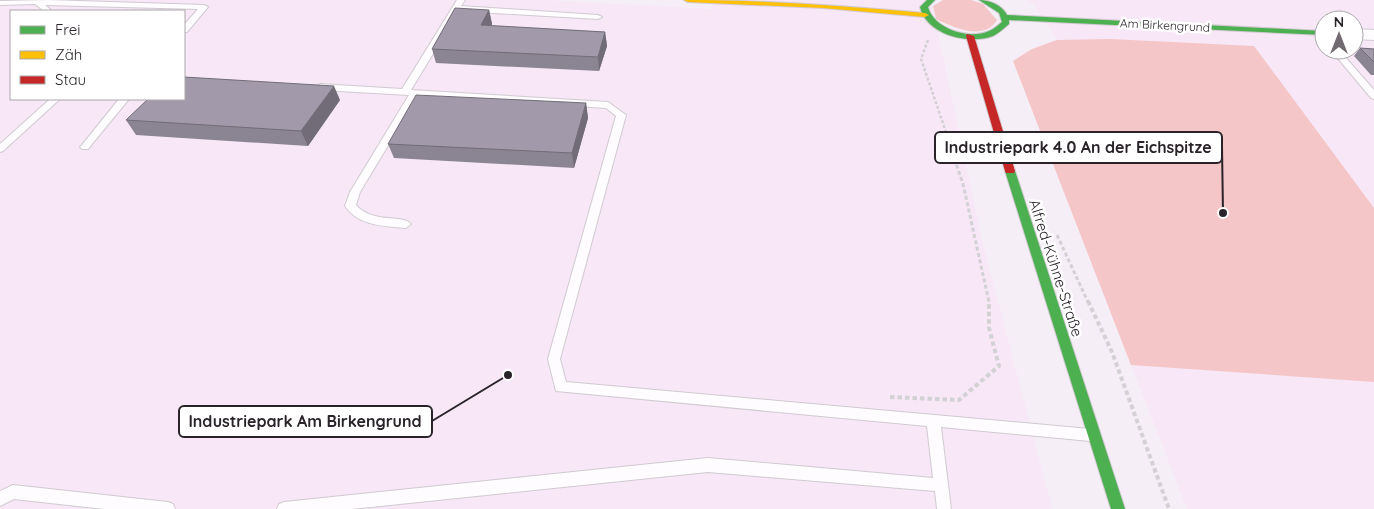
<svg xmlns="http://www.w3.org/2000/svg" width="1374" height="509" viewBox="0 0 1374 509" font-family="Quicksand,sans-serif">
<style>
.built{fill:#f7e7f7;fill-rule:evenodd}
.green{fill:#f5c6c7}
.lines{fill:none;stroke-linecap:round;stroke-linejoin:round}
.lane-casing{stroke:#d1cad1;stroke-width:2}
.street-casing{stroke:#d1cad1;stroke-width:2}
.fast-casing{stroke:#d1cad1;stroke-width:2}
.slow-casing{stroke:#d1cad1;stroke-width:2}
.jam-casing{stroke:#d1cad1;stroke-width:2}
.path-far2{stroke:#d3d1d3;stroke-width:2.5;stroke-dasharray:3 2;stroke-linecap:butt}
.path-far1{stroke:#d3d1d3;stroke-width:3;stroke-dasharray:4 2.5;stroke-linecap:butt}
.path{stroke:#d3d1d3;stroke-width:4;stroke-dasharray:4.5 3;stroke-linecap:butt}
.lane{fill:#fefcfe;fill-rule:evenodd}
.street{fill:#fefcfe;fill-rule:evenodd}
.fast{fill:#4caf50;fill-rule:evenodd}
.slow{fill:#ffc107;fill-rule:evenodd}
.jam{fill:#c62828;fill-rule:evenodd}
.wall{fill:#8b8492}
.shaded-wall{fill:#716c77}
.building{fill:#a29aaa;stroke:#716c77}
.labels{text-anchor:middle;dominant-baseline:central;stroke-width:5;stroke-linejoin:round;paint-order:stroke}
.far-street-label{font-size:12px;fill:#2a242a;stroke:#fff}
.street-label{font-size:15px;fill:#2a242a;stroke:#fff}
.leader{fill:none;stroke:#2a242a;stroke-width:2}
.callout-dot{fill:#2a242a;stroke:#fff;stroke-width:2}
.callout{fill:#fff;stroke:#2a242a;stroke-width:2}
.callout-label{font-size:16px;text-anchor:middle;font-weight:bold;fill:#2a242a}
</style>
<rect width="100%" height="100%" fill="#f6eef6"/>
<g class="built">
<path d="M0,0H543L712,9L713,0H931L982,240L1052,509H0ZM11,11H184V99H11Z"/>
<path d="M1027,0H1374V509H1187L1013,61L1032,49L1057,39L1033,3ZM1324,20H1354V50H1324Z"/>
</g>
<g class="green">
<path d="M943,0H971L983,4L997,20C984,42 952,27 936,19L933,6Z"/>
<polygon points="1110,39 1254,46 1374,208 1374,382 1131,365 1013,61 1032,49 1057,40"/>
</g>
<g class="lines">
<defs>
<g id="lane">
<polygon points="48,0 204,5 208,7 187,32 184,32 184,25 198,9 45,5 52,11 44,11 35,4 0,5 0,1"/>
<path d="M457,0H465L461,6L598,15L602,17L598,19L459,11L411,90L608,102L626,115L560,359L566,382L1090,429L1095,431L1097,435L1095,439L1090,441L941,427L951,509H937L935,491L708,472L352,509H277L279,504L284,502L708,458L933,478L927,426L556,391L548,359L616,116L606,108L418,96L360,192L356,205C372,224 403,214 411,224L406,228C384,226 358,226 345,206L350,192L409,95L320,90L316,87L320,84L402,89Z"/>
<polygon points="1331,50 1339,50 1374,90 1374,99 1371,98"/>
<polygon points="50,99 60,99 3,151 0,152 0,144"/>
<polygon points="119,99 129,99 88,149 82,149 80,147 82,145"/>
<polygon points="13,485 168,502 173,504 175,509 104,509 14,499 0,506 0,491"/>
</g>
<polygon id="street" points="1354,29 1374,30 1374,40 1354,39"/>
<g id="fast">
<path d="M927,0H935L928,7C934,29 969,40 989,31C994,29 998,25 1002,22L999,13L979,0C989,0 1002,5 1007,15L1324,31V35L1009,20V24C1004,28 999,33 993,36C968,45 927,35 920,7Z"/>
<polygon points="1010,168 1015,171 1125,509 1111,509 1005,171"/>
</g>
<path id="slow" d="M684,0C765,0 845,6 925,13L929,15L925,17L823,8L688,2Z"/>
<polygon id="jam" points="967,34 974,36 1015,171 1014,173 1006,173 1005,171 966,36"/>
</defs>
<use href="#lane" class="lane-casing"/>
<use href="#street" class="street-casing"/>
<use href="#fast" class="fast-casing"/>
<use href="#slow" class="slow-casing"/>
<use href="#jam" class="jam-casing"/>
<polyline class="path-far2" points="928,40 921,59 947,135"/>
<g class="path-far1">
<polyline points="946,134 963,184 989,302"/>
<polyline points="1057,235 1088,302"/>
</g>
<g class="path">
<polyline points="1088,301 1112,352 1169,509"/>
<polyline points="890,397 959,400 999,366 989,328 989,301"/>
</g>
<use href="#lane" class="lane"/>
<use href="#street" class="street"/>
<use href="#fast" class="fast"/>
<use href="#slow" class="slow"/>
<use href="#jam" class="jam"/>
</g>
<g class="wall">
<polygon points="489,10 492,24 491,26 605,32 607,46 599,71 436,63 432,49"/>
<polygon points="1360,48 1374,49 1374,75 1371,75 1354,56"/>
<polygon points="340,100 308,146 136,135 126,120"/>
<polygon points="586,103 588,118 574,168 394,158 388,144"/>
</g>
<g class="shaded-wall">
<polygon points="489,10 492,24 484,39 481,25"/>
<polygon points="605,32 607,46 599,71 598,57"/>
<polygon points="334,86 340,100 308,146 301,131"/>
<polygon points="586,103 588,118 574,168 572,153"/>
</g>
<g class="building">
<polygon points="455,8 489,10 481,25 605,32 598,57 432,49"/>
<polygon points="1360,48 1374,49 1374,62"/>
<polygon points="184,77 334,86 301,131 126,120 148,99 184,99"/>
<polygon points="416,95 586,103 572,153 388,144"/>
</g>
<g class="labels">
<g class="far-street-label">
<text transform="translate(1165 25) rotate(3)">Am Birkengrund</text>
</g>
<g class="street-label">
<text transform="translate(1056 268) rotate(72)">Alfred-Kühne-Straße</text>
</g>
</g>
<path class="leader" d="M1223 213L1222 147M508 375L432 421"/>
<g class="callout-dot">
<circle cx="1223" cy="213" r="5"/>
<circle cx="508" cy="375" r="5"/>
</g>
<g class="callout">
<rect x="935" y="132" width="287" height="31" rx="5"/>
<rect x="179" y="406" width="253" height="31" rx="5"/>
</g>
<g class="callout-label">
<text x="1078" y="153">Industriepark 4.0 An der Eichspitze</text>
<text x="305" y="427">Industriepark Am Birkengrund</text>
</g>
<rect x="10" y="10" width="175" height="90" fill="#ffffff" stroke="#aaa7aa"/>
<rect x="20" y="26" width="25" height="8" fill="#4caf50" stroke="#aaa7aa"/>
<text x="55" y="35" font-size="15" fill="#2a242a">Frei</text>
<rect x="20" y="51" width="25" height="8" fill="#ffc107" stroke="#aaa7aa"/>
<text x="55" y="60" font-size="15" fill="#2a242a">Zäh</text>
<rect x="20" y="76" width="25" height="8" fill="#c62828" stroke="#aaa7aa"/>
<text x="55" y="85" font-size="15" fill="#2a242a">Stau</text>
<g transform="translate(1339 35)"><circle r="24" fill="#ffffff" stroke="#aaa7aa"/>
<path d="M0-4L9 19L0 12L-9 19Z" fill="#716b71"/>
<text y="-8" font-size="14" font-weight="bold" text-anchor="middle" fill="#2a242a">N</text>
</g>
</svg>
